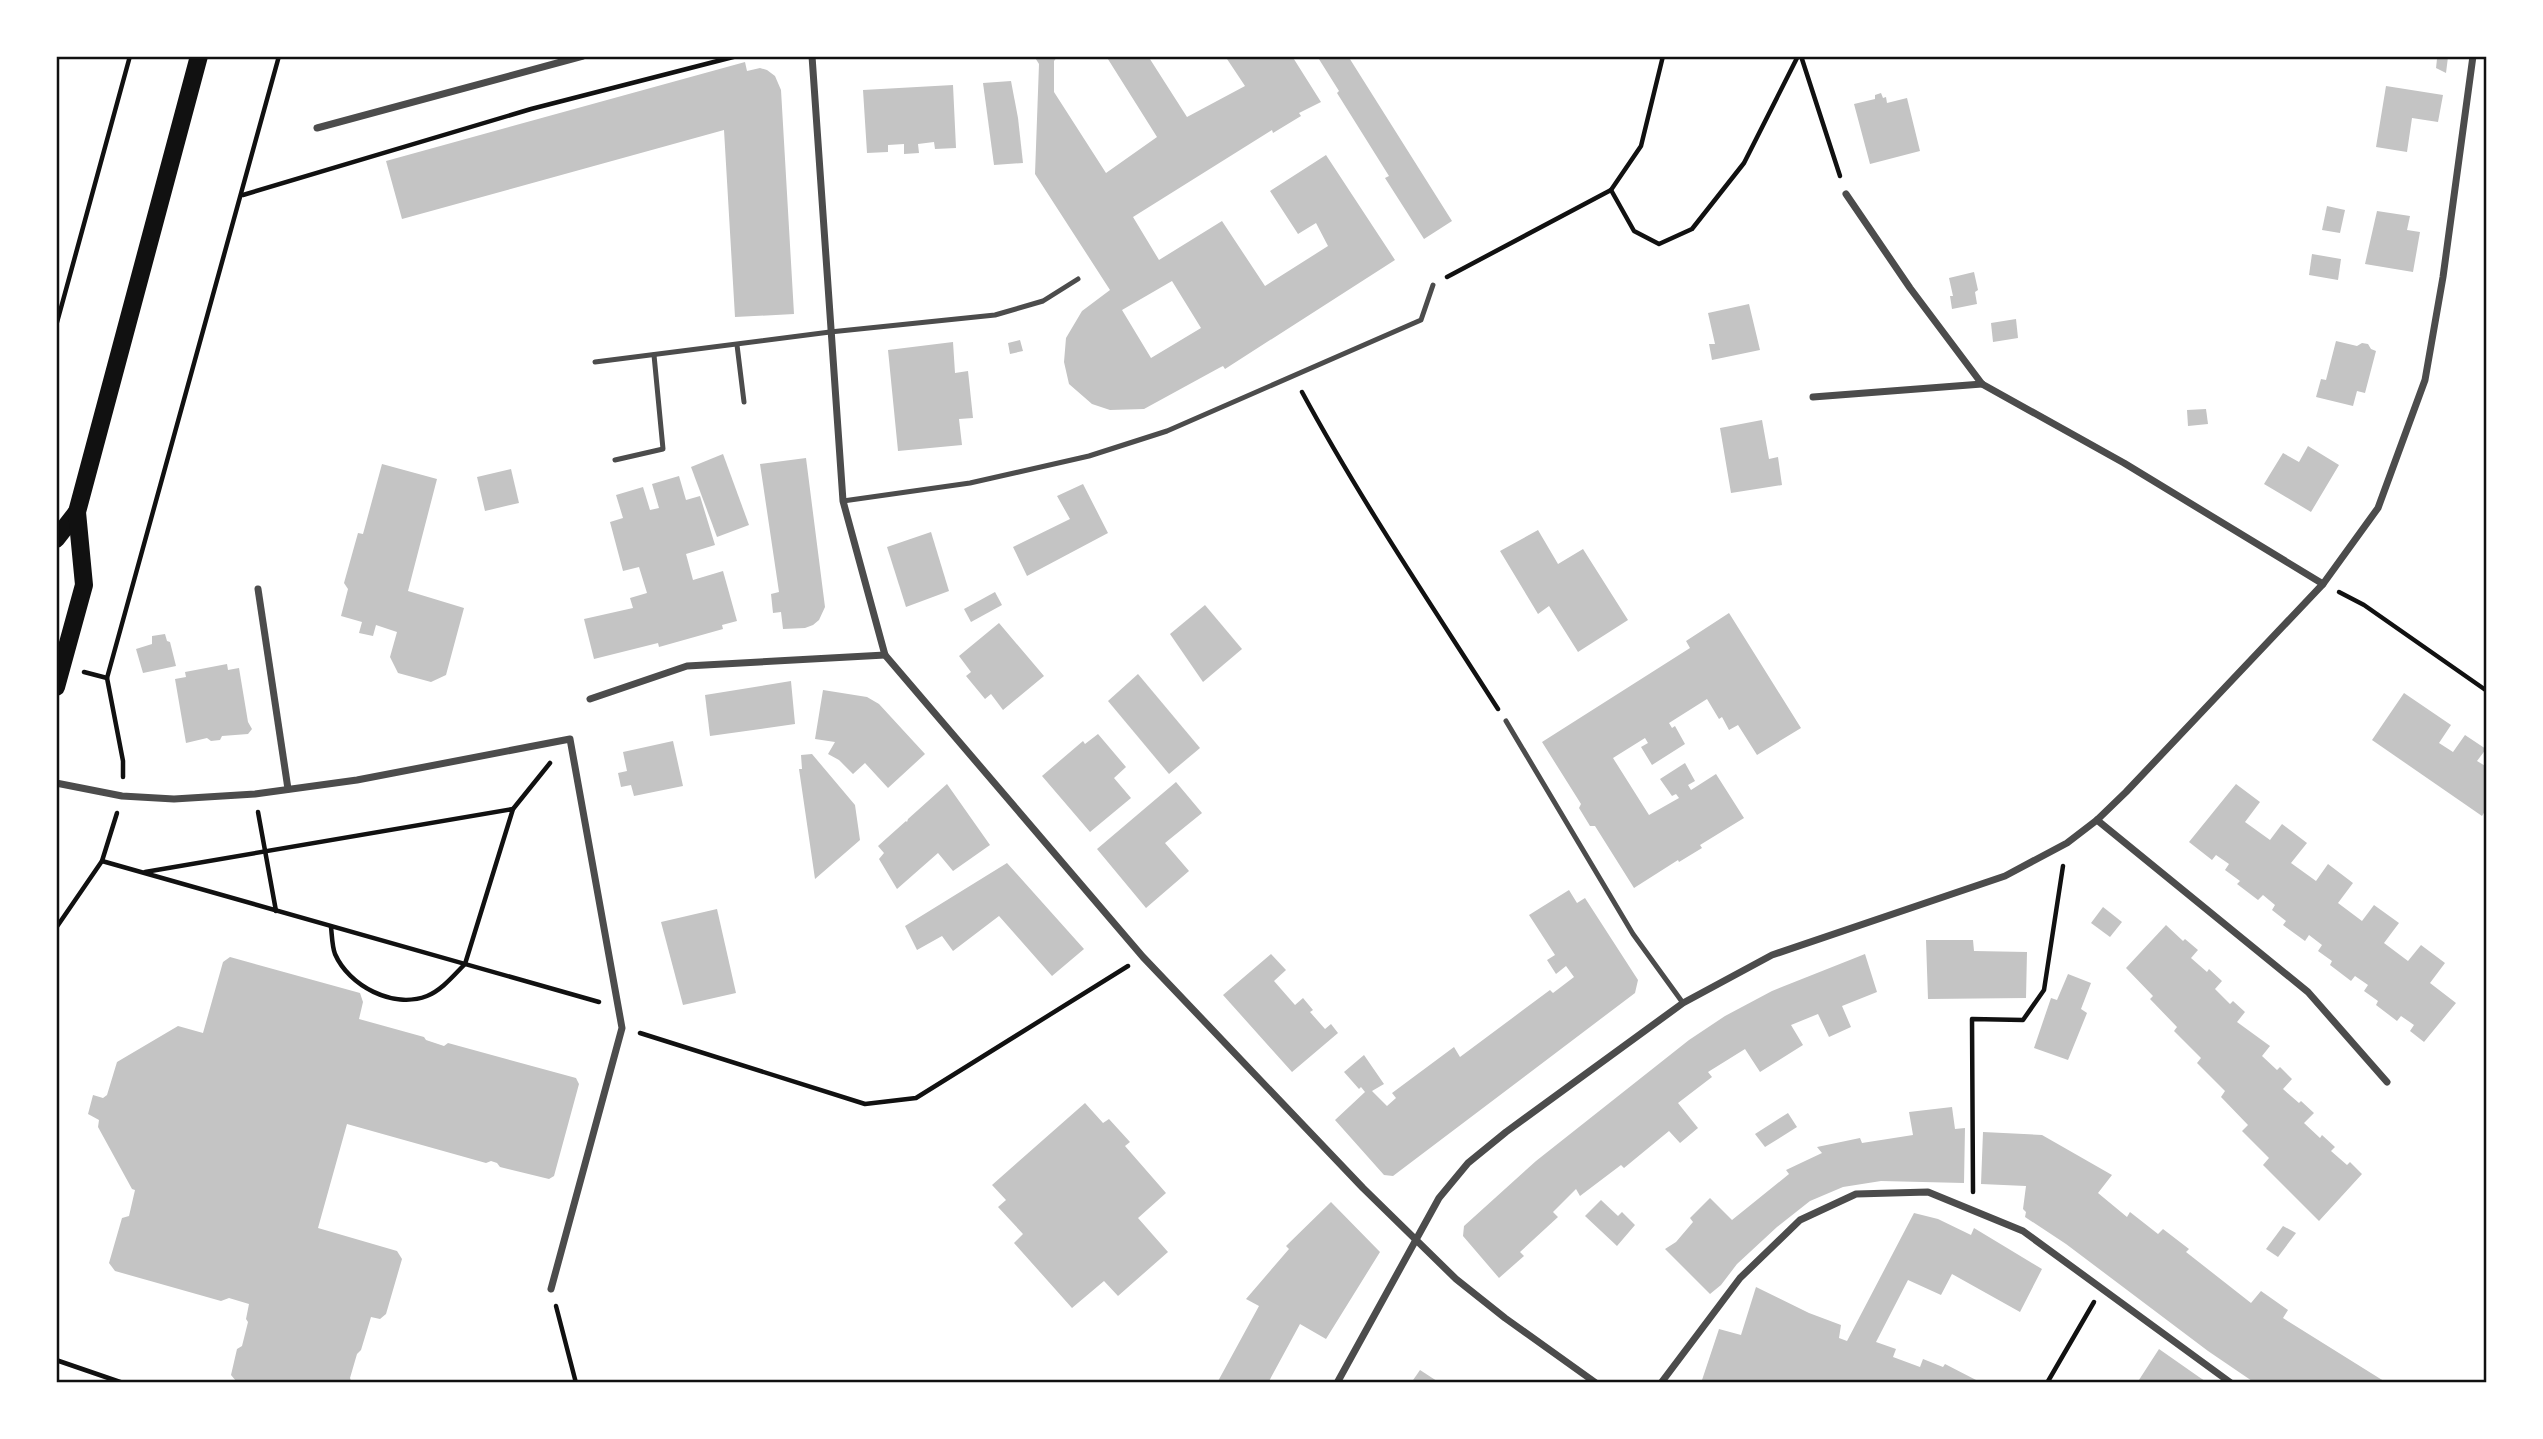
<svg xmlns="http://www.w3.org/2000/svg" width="2543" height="1439" viewBox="0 0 2543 1439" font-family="'Fira Sans',sans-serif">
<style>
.building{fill:#c4c4c4;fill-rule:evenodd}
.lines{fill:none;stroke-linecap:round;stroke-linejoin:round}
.path{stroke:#111;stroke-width:4.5}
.service{stroke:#4c4c4c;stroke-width:5}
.minor{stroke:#4c4c4c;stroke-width:7}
.primary{stroke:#111;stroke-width:18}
.neatline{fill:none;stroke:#111;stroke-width:2.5}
</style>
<rect width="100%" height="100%" fill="#fff"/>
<g class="building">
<path d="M1034,56H1058L1054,61V92L1106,173L1157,137L1106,56H1148L1187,117L1245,86L1225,56H1292L1321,102L1299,113L1301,116L1273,133L1272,130L1133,217L1159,260L1222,221L1265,286L1328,246L1316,223L1298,234L1270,191L1326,155L1395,260L1225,369L1223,366L1219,368L1144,409L1110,410L1092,404L1069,384L1064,362L1066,338L1082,311L1110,290L1035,174L1039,64ZM1172,281L1201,328L1151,358L1122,310Z"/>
<polygon points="1317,56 1348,56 1452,221 1424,239 1385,178 1389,176 1337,93 1339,91"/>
<polygon points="2443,56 2448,57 2446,73 2436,68 2437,59"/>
<polygon points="745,62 747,71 760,68 767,70 775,76 781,90 794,314 735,317 724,130 402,219 386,161"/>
<polygon points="1011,81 1018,118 1023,163 994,165 983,83"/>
<polygon points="953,85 956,148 935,149 934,142 918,144 919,153 904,154 904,144 888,145 888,152 867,153 863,90"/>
<polygon points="2386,86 2443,95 2438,122 2412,118 2407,152 2376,147"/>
<polygon points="1881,93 1883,98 1886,97 1887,103 1907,98 1920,151 1870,164 1854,104 1875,99 1875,95"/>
<polygon points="2327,206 2345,210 2340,233 2322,230"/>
<polygon points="2377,211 2410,216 2407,230 2420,232 2413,272 2365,264"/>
<polygon points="2312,254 2341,259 2338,280 2309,275"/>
<polygon points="1974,272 1978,290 1975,292 1977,304 1952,309 1950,296 1953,296 1949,278"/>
<polygon points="1749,304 1760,350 1712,360 1709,344 1715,344 1708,313"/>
<polygon points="2016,319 2018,338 1993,342 1991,323"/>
<polygon points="1020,340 1023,351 1010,354 1008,343"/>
<polygon points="2336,341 2357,346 2362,343 2368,344 2371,349 2376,351 2365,393 2357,391 2353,406 2316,397 2321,379 2326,380"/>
<polygon points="953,342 955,373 968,371 973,418 959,419 962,445 898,451 888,350"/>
<polygon points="2206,409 2208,424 2188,426 2187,410"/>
<polygon points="1762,420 1769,459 1778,457 1782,485 1731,493 1720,428"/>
<polygon points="2308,446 2339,465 2311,512 2264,484 2283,453 2299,462"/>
<polygon points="723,454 749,525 717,537 691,467"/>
<polygon points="806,458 825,607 819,620 813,625 805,628 783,629 781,612 773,613 771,594 779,592 760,464"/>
<polygon points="382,464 437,479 408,591 464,608 446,675 431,682 398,673 390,657 397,632 376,625 373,636 359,633 362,622 341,616 348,589 344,583 358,533 363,534"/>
<polygon points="511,469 519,503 485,511 477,477"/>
<polygon points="679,476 686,500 700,496 715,545 686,554 693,580 723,571 737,621 722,625 723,629 659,647 658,643 594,659 584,619 633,608 630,598 647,593 639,567 623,571 610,522 623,518 616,495 643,487 650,510 659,508 652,484"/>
<polygon points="1083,484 1108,533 1027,576 1013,547 1070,519 1057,496"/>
<polygon points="1538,530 1558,564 1583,549 1628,620 1578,652 1549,606 1538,614 1500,551"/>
<polygon points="931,532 949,591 906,607 887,547"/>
<polygon points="995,592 1002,605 971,622 964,609"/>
<polygon points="1205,605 1242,649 1203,682 1170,634"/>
<polygon points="1729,613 1801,728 1757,755 1738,725 1729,730 1722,717 1719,719 1707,699 1669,723 1672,728 1675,726 1685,744 1652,765 1641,747 1648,743 1645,738 1613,758 1649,815 1679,798 1676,794 1672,796 1660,779 1685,763 1695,781 1688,785 1691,790 1716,774 1744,818 1700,845 1702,848 1679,862 1678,860 1634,888 1595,826 1590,826 1579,808 1581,804 1542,742 1690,648 1686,641"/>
<polygon points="999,623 1044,676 1003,710 991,694 985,699 966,676 971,672 959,656"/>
<polygon points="165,634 167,641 170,642 176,666 143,673 136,649 152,644 152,636"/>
<polygon points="227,664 228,670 239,668 248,722 252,729 248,734 222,736 220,740 211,741 207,738 186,743 175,679 186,677 185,672"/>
<polygon points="1138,674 1200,748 1169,774 1108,701"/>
<polygon points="791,681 795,724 710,736 705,695"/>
<polygon points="823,690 867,697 879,704 925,754 888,788 865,763 853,774 839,760 828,754 835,742 815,739"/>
<polygon points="2404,693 2451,725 2439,743 2453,752 2465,735 2486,749 2477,761 2487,767 2487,788 2484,793 2487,795 2487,808 2482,816 2372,740"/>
<polygon points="1098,734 1126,767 1114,778 1131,798 1090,832 1042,776 1083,741 1085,744"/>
<polygon points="673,741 683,786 634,796 631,785 621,787 618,773 627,771 623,752"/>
<polygon points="812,754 855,805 860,840 815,879 799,769 802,769 801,755"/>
<polygon points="1176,782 1202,813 1165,843 1189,871 1146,908 1097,849"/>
<polygon points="947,784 990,845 953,871 938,853 897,889 879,859 884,853 878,846 906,821 907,822 908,819"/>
<polygon points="2236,784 2260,802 2245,822 2270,840 2282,824 2307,843 2291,863 2316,881 2328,864 2353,883 2338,903 2362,921 2374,905 2399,923 2384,943 2408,961 2421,945 2445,963 2430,983 2456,1003 2424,1042 2410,1031 2414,1025 2401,1016 2397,1021 2376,1005 2378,1001 2364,991 2368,985 2355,976 2351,981 2330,965 2332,961 2318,951 2322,945 2309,935 2305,941 2283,925 2286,921 2272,910 2275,905 2263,895 2258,900 2237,884 2240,881 2225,870 2229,864 2216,855 2212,860 2189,842"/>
<polygon points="1007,863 1084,949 1052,976 999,916 953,951 942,936 917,950 905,926"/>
<polygon points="1569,890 1577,903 1585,898 1638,980 1635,993 1393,1176 1384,1175 1335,1120 1365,1092 1361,1087 1359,1089 1344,1072 1364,1055 1384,1084 1372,1091 1387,1106 1396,1098 1392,1093 1454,1047 1460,1057 1550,990 1553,993 1574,977 1566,966 1556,974 1547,960 1555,955 1529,915"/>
<polygon points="2103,907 2122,922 2110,937 2091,923"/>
<polygon points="717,909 736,993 683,1005 661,922"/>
<polygon points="2166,925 2183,941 2185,939 2198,950 2191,958 2207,972 2209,969 2222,981 2215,989 2230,1004 2233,1001 2245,1012 2237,1022 2270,1046 2262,1056 2277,1070 2280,1067 2292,1079 2283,1089 2299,1103 2301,1101 2314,1113 2304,1123 2320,1138 2322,1135 2335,1147 2331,1151 2347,1165 2350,1162 2362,1174 2319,1221 2263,1165 2269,1158 2242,1131 2248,1125 2221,1097 2225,1091 2197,1063 2201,1058 2174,1031 2177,1027 2150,999 2153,996 2126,968"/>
<polygon points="1926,940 1973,940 1974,951 2027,952 2026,998 1928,999"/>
<polygon points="1271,954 1286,970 1274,981 1295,1005 1303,998 1313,1010 1310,1012 1325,1029 1331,1024 1338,1033 1292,1072 1223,995"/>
<polygon points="1865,954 1877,992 1842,1006 1851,1027 1829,1037 1818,1014 1791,1025 1803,1045 1760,1072 1745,1049 1708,1072 1712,1077 1678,1103 1698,1128 1680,1143 1669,1131 1624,1168 1621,1165 1580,1196 1576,1189 1553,1212 1558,1217 1520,1252 1524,1256 1499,1278 1463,1236 1464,1226 1536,1161 1689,1040 1725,1016 1772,991"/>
<polygon points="230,957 360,993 363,1002 359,1019 424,1037 426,1040 444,1046 448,1043 576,1078 579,1084 554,1176 549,1179 500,1167 497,1163 491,1161 486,1163 347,1124 318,1228 397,1251 402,1259 386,1314 380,1319 371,1317 361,1350 357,1354 350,1378 352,1383 236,1381 231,1375 237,1349 242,1346 248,1322 246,1319 249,1304 229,1298 221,1301 115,1271 109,1263 122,1218 129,1216 135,1190 132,1189 98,1127 99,1120 88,1114 93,1095 103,1098 107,1095 117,1062 178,1026 203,1033 223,962"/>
<polygon points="2068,974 2091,983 2081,1009 2087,1013 2068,1060 2034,1048 2051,998 2057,1000"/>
<polygon points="1085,1103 1103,1123 1109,1119 1130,1142 1125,1146 1166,1193 1138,1218 1168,1252 1118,1296 1104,1281 1072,1308 1014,1243 1023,1234 998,1207 1006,1200 992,1185"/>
<polygon points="1952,1107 1955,1129 1965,1128 1964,1183 1881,1181 1843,1187 1810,1201 1777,1227 1737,1264 1721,1285 1710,1294 1665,1249 1676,1242 1693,1222 1690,1218 1710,1198 1732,1220 1789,1174 1786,1170 1822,1153 1817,1147 1860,1138 1862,1143 1913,1135 1909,1112"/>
<polygon points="1788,1113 1797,1127 1765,1147 1755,1134"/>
<polygon points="1983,1132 2042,1135 2112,1175 2098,1193 2127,1217 2130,1212 2158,1234 2163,1229 2189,1249 2186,1252 2251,1303 2261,1291 2288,1310 2283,1318 2387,1383 2255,1383 2208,1351 2066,1244 2025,1217 2026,1212 2023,1209 2026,1186 1981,1184"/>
<polygon points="1601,1200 1618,1216 1622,1212 1635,1225 1617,1246 1585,1216"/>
<polygon points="1331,1202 1380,1252 1326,1339 1300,1324 1268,1383 1217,1383 1259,1306 1246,1299 1289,1249 1286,1246"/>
<polygon points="1914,1213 1938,1219 1971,1235 1974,1228 2042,1269 2020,1312 1952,1274 1941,1295 1908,1280 1876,1342 1896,1349 1893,1357 1920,1367 1923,1359 1943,1367 1945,1364 1978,1381 1977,1383 1701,1383 1719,1329 1741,1335 1756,1287 1809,1313 1841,1325 1839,1338 1847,1341"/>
<polygon points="2283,1226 2296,1233 2278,1257 2266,1249"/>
<polygon points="2159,1349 2199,1377 2208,1383 2137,1383"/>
<polygon points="1420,1370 1440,1383 1411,1383"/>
</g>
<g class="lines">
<g class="path">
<polyline points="1801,56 1840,176"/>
<polyline points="1611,190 1634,231 1659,244 1692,229 1744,163 1798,56"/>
<polyline points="243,195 531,109 737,56"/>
<polyline points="1447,277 1611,190 1641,146 1663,56"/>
<polyline points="56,326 130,56"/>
<path d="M1302,392C1361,501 1431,604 1498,709"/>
<polyline points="2339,592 2364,605 2487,691"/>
<polyline points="84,672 107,678 123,761 123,777"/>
<polyline points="107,678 279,56"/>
<polyline points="258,812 276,911"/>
<polyline points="102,861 599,1002"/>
<polyline points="145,872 513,809"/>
<path d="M331,927C332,935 332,946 335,954C349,986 393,1009 427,996C442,990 454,975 465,964L513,809L550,763"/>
<polyline points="56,928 102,861 117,813"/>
<polyline points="640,1033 865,1104 916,1098 1128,966"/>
<polyline points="1973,1192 1972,1019 2023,1020 2044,990 2063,866"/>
<polyline points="556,1306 576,1383"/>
<polyline points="56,1360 123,1383"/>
<polyline points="2047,1383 2094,1302"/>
</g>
<g class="service">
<polyline points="737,345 744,402"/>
<polyline points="595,362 830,332 995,315 1043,301 1078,279"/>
<polyline points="615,460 663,449 654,355"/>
<polyline points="843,501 970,483 1089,456 1167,431 1421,320 1433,285"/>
<polyline points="1506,721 1633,934 1683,1003"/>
</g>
<g class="minor">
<polyline points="812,56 843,501 885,655 1143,957 1363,1188 1456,1279 1505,1318 1596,1383"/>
<polyline points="317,128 583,56"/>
<polyline points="1846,194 1910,288 1982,384 2124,463 2323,584"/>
<polyline points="1813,397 1982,384"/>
<polyline points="258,589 288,789"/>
<polyline points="590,699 687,666 885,655"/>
<polyline points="56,783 122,796 174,799 255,794 357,780 570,739 622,1028 551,1289"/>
<polyline points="2097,820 2308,992 2387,1082"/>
<polyline points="1337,1383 1439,1198 1468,1163 1506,1132 1683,1003 1772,955 2005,876 2067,843 2097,820 2126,792 2323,584 2378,508 2425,380 2443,277 2473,56"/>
<polyline points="1661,1383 1740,1278 1800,1220 1856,1194 1928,1192 2023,1231 2231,1383"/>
</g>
<g class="primary">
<polyline points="56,539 77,512"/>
<polyline points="56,687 84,585 77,512 199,56"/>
</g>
</g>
<rect width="2543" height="1439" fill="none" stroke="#ffffff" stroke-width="116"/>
<rect x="58" y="58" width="2427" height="1323" class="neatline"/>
</svg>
